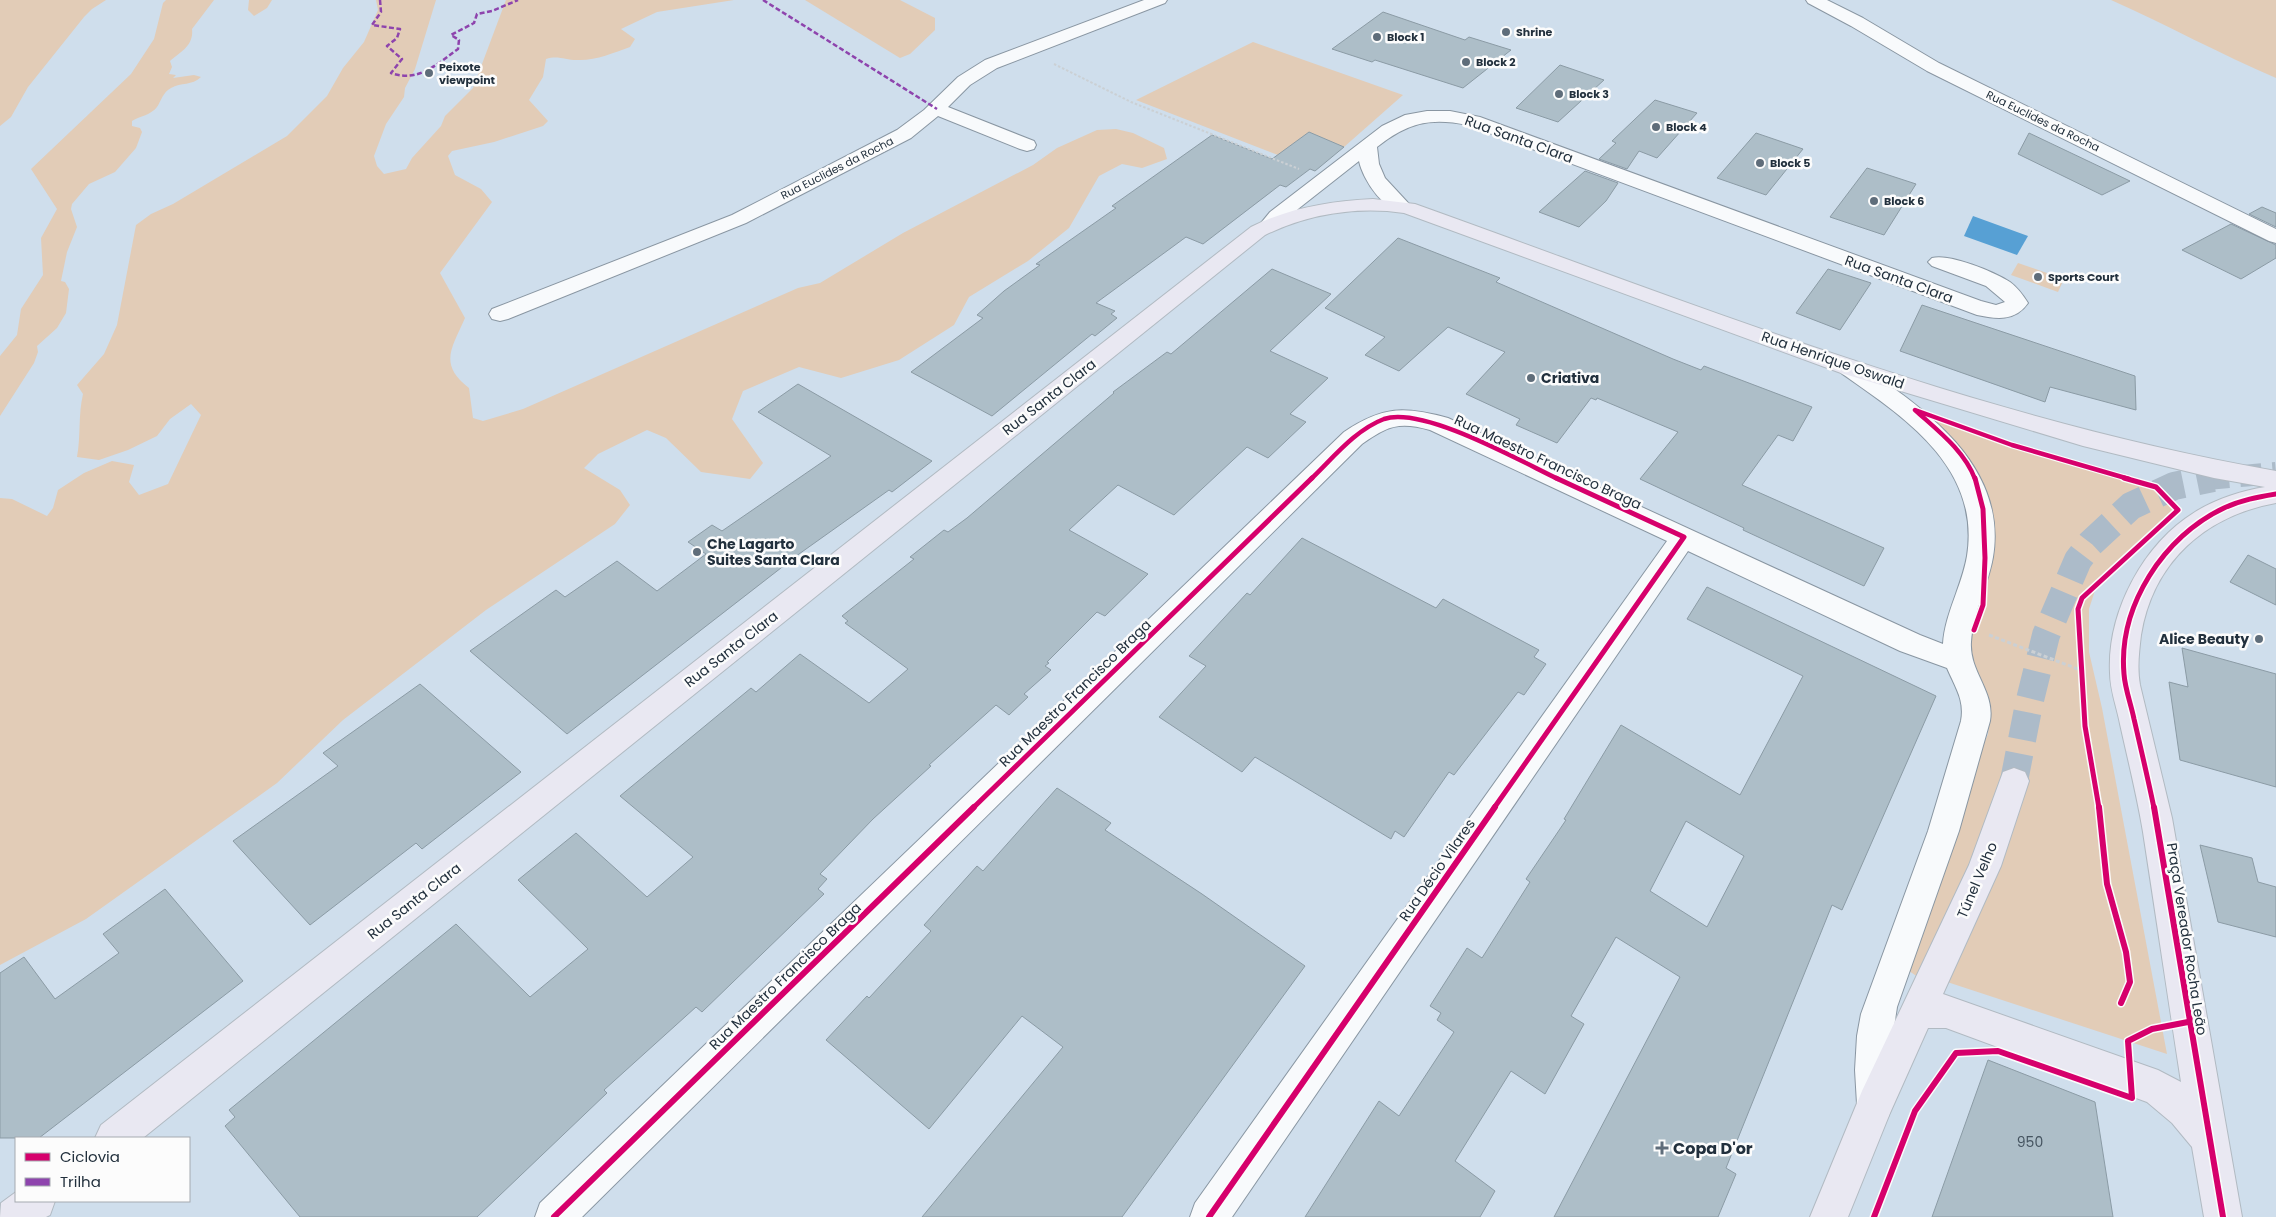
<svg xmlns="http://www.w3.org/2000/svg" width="2276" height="1217" viewBox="0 0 2276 1217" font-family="Poppins,sans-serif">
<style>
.green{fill:#e2ccb7}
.water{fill:#57a0d4}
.building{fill:#adbec8;stroke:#8b9ba5;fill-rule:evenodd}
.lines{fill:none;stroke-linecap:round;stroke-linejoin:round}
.major-tunnel-far1{stroke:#acbbc9;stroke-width:22;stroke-dasharray:22 11;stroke-linecap:butt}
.major-tunnel{stroke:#acbbc9;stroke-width:28;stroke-dasharray:28 14;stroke-linecap:butt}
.minor-casing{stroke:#8996a2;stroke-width:2}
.major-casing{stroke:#b1bac2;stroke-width:2}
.path-far1{stroke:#cbd0d4;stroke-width:2;stroke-dasharray:2.5 2;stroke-linecap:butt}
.path{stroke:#cbd0d4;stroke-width:3;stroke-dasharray:4 2.5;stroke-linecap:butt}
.minor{fill:#f8fafc;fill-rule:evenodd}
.major{fill:#e9e8f2;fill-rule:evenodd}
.quiet{stroke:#8e44ad;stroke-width:2.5;stroke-dasharray:5 2.5;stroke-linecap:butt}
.cycleway-far2-casing{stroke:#fcfcfc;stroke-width:7}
.cycleway-far1-casing{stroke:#fcfcfc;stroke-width:8}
.cycleway-casing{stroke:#fcfcfc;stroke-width:9}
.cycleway-far2{stroke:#d6006c;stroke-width:4.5}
.cycleway-far1{stroke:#d6006c;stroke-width:5}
.cycleway{stroke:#d6006c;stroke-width:6}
.poi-dot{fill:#5f6d7a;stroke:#fcfcfc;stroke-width:2}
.labels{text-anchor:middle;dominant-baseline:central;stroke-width:5;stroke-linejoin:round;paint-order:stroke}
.far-poi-label{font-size:11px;font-weight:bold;fill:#22303d;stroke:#fcfcfc;text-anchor:start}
.far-street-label{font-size:11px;fill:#22303d;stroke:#fcfcfc}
.street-label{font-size:14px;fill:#22303d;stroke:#fcfcfc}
.poi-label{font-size:14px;font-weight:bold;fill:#22303d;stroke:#fcfcfc;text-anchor:start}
.near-number-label{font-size:14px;fill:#455460}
.near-poi-label{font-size:16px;font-weight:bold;fill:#22303d;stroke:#fcfcfc;text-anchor:start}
</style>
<rect width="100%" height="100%" fill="#cfdeec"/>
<g class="green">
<polygon points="0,0 106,0 92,9 84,17 28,87 11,117 0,126"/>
<path d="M166,0H214L192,29C194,46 180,52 170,61L172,67L169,74L176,75L173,78L194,75L201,77C192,86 181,82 171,88C163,92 161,101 157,107C151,115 140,116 132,121V126L140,128L142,132L136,148L115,172L89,184L72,204L71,209L77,227L67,252L61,281L65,282L69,289L66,313L57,328L37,346L38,352L34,363L0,416V356L17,335L21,309L43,275L41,238L57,209L31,169L131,74L154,39L163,3Z"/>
<polygon points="249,0 272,0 267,8 254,16 248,10"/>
<path d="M376,0H436L415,69L405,88L404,97L386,124L374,156L377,166L384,174L406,169L412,158L441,126L445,116L473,88L506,0H734L657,12L621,29L635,39L630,47C613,53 595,61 577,60C565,60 558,55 546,59L543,77L529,100L548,121L543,126L494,142L452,151L448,156L455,175L481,189L492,202L440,273L465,318C452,348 438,364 469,388L473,418L483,421L523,409L798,288L820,283L903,233L1033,165L1057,148L1097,130L1116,129L1133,133L1164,148L1167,159L1142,168L1122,164L1099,176L1069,228L1028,261L969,297L954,325L899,360L841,378L799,367L743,391L732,419L763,463L750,479L701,472L666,438L647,430L598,454L584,468L620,490L630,505L615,524L486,610L343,720L277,783L86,919L0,965V498L12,499L47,516L53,508L58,490L84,473L112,461L134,465L129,482L139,495L168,484L201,415L191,404L170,419L157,436L128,450L99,460L77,457C81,436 78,415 83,394L77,385L104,354L117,325L136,225L151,214L173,204L287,136L327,96L343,68L364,42L378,10Z"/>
<polygon points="805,0 900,0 935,18 935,30 910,54 900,58"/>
<path d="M2111,0H2276V78C2220,54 2167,25 2111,0Z"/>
<polygon points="1253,42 1403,95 1344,147 1309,132 1278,155 1136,100"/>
<polygon points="2018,263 2064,279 2058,292 2011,275"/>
<polygon points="1915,410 2012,445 2156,487 2178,510 2097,584 2089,609 2089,652 2102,708 2167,1054 1935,978 1921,979 1903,967 1968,779 1988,734 1990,710 1978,680 1967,635 1974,630 1983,606 1986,522"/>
</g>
<polygon class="water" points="1973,216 2028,236 2017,255 1964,236"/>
<g class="building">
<polygon points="1383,12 1465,40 1469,37 1511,50 1463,88 1375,60 1372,62 1332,49"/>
<polygon points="1560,65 1604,80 1558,122 1516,108"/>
<polygon points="1655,100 1697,113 1657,158 1639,151 1627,169 1599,159 1616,143 1612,141"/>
<polygon points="1309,132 1344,147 1315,171 1310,169 1286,187 1280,185 1203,244 1186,237 1096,303 1115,311 1111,314 1117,318 1095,336 1092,334 992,416 911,372 983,318 977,315 1004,291 1040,265 1036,264 1116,208 1112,206 1212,135 1272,159"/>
<polygon points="1756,133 1803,149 1766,195 1717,178"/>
<polygon points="2029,133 2130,181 2102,195 2018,154"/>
<polygon points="1867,168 1916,184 1884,235 1830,217"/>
<polygon points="1585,171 1618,183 1606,201 1579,227 1539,212"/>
<polygon points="2262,207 2276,213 2276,227 2249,214"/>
<polygon points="2231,224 2276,245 2276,258 2241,279 2182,250"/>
<polygon points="1398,238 1500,278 1496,282 1673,359 1701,370 1704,366 1812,407 1793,441 1778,435 1742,485 1884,548 1864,586 1743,530 1744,528 1640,479 1678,432 1597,398 1596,400 1591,398 1557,443 1516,425 1520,419 1466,394 1505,352 1448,327 1399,371 1365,355 1385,337 1325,308"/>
<polygon points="1272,269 1331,294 1270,351 1328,378 1290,414 1306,422 1268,458 1247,447 1174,515 1118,485 1069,530 1148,574 1105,616 1097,612 1047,662 1049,663 1045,666 1051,670 1024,694 1028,697 1009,715 996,705 929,765 931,766 873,819 820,874 827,879 818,889 824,894 702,1012 696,1007 604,1090 607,1093 477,1217 300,1217 225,1126 235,1117 229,1110 456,924 530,997 588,949 518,880 576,833 647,897 693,857 620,796 751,688 756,692 800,654 869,703 908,669 845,623 848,621 842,616 914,559 910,557 944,530 948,532 967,518 1114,393 1113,392 1167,352 1171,354"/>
<polygon points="1828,269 1871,283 1840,330 1796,313"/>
<polygon points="1922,305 2135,376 2136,410 2050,387 2045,402 1900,351"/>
<polygon points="798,384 932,461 892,492 889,490 799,554 567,734 470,651 556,590 565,597 617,561 657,591 706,554 688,542 712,525 722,531 831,456 758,412"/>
<polygon points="1302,538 1436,608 1443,599 1539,650 1534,657 1546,664 1524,695 1518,692 1454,775 1449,772 1404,837 1395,831 1391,839 1255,757 1242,772 1159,717 1206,666 1189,656 1247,593 1250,595"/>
<polygon points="2248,555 2276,569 2276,605 2230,582"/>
<path d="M1707,587L1936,696L1842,910L1832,905L1726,1168L1736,1174L1718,1217H1554L1680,977L1616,937L1571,1016L1584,1024L1545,1094L1511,1071L1455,1161L1495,1191L1480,1217H1305L1379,1101L1399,1116L1454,1032L1437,1020L1441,1013L1430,1006L1467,948L1482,958L1530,882L1526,879L1566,820L1564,819L1621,725L1740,795L1803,676L1687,619ZM1686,821L1744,856L1707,927L1650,891Z"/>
<polygon points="2182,648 2276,674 2276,787 2180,760 2169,682 2188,687"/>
<polygon points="420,684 521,772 422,849 416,843 310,925 233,841 338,766 323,753"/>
<polygon points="1057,788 1111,823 1105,830 1202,894 1305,966 1122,1217 922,1217 1063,1047 1022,1016 929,1129 826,1040 867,996 869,998 931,931 924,925 977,866 983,871"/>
<polygon points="2200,845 2252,858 2258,882 2276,887 2276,937 2218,922"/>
<polygon points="165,889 243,981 39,1138 0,1138 0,973 24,957 55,999 119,953 103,934"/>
<polygon points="1988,1060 2095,1102 2113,1217 1932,1217"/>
</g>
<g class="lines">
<polyline class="major-tunnel-far1" points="2207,479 2276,473"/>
<polyline class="major-tunnel" points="2014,781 2029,704 2046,635 2078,560 2091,543 2131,506 2174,486 2213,478"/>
<defs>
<g id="minor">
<polygon points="1144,0 1167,0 1165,3 997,68 970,85 948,107 1034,141 1036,145 1034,149 1027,151 1020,149 938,116 911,138 746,223 508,319 500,321 492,319 489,314 492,309 732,215 897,130 924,110 958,77 985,60"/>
<polygon points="1806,0 1827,0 1863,18 1939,63 2276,229 2276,243 2269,241 1927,71 1851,26 1808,3"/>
<path d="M1427,111H1450L1480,117L1981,301L1996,305L2005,302L1986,286L1932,266L1928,262L1932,258C1949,253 1995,272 2010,282C2018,288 2023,295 2028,303C2015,322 1996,319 1977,315L1468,125C1429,117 1407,123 1377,147L1379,164L1385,178L1411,206L1408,210C1386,216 1363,180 1359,161L1284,220C1278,228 1274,230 1264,227L1261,223L1270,212L1382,126L1405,115Z"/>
<path d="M1849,361L1857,363C1923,407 2008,465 1993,557C1988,586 1973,612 1971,642C1969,672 1995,691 1990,721L1959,831L1897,1007L1891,1047L1893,1104L1888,1117L1875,1122L1862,1117L1857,1104L1855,1070L1857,1036L1861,1014L1928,831L1961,721C1965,700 1955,687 1947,668L1900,651L1688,551L1232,1217H1190L1195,1203L1667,541L1430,430C1399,421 1387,426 1362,444L582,1217H535L540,1203L1344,432C1383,406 1404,406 1448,418L1920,635L1943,644C1945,613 1962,586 1967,556C1981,467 1904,417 1841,373L1837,368L1841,363Z"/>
</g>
<g id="major">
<path d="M1373,199L1415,204C1697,305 1979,419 2276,471V503C2205,516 2153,562 2141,635C2139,652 2137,668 2140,685L2172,818L2242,1217H2204L2192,1147L2172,1123L2147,1102L1946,1028H1928L1890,1113L1848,1217H1810L1862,1091L1969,865L2003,772L2014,768L2025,772L2029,781L2001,866L1943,994L2158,1070L2181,1082C2168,999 2156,915 2143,832C2137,796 2128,760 2120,724C2117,708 2110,690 2110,673C2107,612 2143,544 2195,512C2216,499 2241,491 2265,487L2214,478L2083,446L1841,373L1404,213C1357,206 1308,214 1265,235L143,1138H95L101,1125L1251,227C1289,208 1330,201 1373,199Z"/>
<polygon points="16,1192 16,1201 55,1201 50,1215 46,1217 0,1217 1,1203"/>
</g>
</defs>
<use href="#minor" class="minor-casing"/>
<use href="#major" class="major-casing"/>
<g class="path-far1">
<polyline points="1508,33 1512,36"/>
<polyline points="1054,64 1131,102 1299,169"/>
</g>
<polyline class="path" points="1989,635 2083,671"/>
<use href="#minor" class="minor"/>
<use href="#major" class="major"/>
<g class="quiet">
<path d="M380,0L381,12L372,25L400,29L397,38L387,46L402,59L391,73C418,83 437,64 458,49L459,40L451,35L474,23L477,14L492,11L518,0"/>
<polyline points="763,0 937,109"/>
</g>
<defs>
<g id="cycleway-far2">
<path d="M1311,479C1333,458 1355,430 1384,419C1423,406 1520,461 1558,479"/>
<path d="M1975,479C1964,450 1937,430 1915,410L2012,445L2129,479"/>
</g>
<g id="cycleway-far1">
<polyline points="1974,630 1983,605 1985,558 1983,509 1975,478"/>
<polyline points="973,808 1312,478"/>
<polyline points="1494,808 1684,537 1556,478"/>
<polyline points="2099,808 2085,726 2078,609 2082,598 2178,510 2156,487 2124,478"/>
<path d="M2154,808C2148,779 2141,749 2134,719C2131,704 2125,689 2124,674C2118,606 2164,536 2224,508C2241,500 2258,497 2276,494"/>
</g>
<g id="cycleway">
<polyline points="2099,807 2107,884 2126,952 2130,982 2121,1003"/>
<polyline points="2154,807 2223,1217"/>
<polyline points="554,1217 974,807"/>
<polyline points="1209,1217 1495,807"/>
<polyline points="1874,1217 1915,1111 1956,1053 1998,1051 2132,1098 2128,1041 2152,1029 2188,1022"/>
</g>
</defs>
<use href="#cycleway-far2" class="cycleway-far2-casing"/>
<use href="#cycleway-far1" class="cycleway-far1-casing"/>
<use href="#cycleway" class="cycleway-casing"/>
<use href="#cycleway-far2" class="cycleway-far2"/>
<use href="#cycleway-far1" class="cycleway-far1"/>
<use href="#cycleway" class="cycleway"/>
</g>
<g class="poi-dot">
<circle cx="1506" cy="32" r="5"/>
<circle cx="1377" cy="37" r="5"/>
<circle cx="1466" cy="62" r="5"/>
<circle cx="429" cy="73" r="5"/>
<circle cx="1559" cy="94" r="5"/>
<circle cx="1656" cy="127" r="5"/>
<circle cx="1760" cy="163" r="5"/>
<circle cx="1874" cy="201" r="5"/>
<circle cx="2038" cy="277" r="5"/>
<circle cx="1531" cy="378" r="5"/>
<circle cx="697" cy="552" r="5"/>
<circle cx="2259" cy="639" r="5"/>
<path d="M1659.5 1140.5h5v5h5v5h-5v5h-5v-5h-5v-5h5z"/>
</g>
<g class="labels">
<g class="far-poi-label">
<text x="1516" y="32">Shrine</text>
<text x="1387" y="37">Block 1</text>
<text x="1476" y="62">Block 2</text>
<text x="439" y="67">Peixote<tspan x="439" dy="13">viewpoint</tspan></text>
<text x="1569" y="94">Block 3</text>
<text x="1666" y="127">Block 4</text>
<text x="1770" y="163">Block 5</text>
<text x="1884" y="201">Block 6</text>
<text x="2048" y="277">Sports Court</text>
</g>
<g class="far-street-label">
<text transform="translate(2043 121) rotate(26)">Rua Euclides da Rocha</text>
<text transform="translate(837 168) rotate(-27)">Rua Euclides da Rocha</text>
</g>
<g class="street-label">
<text transform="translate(1519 139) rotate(20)">Rua Santa Clara</text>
<text transform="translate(1899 279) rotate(20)">Rua Santa Clara</text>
<text transform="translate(1833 360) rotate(19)">Rua Henrique Oswald</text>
<text transform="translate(1049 397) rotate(-38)">Rua Santa Clara</text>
<text transform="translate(1548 462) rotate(25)">Rua Maestro Francisco Braga</text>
<text transform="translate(731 649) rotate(-38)">Rua Santa Clara</text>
<text transform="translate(1075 693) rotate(-44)">Rua Maestro Francisco Braga</text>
<text transform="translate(1437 870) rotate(-55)">Rua Décio Vilares</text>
<text transform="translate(1977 880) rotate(-67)">Túnel Velho</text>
<text transform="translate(414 901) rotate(-38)">Rua Santa Clara</text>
<text transform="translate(2187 939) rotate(81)">Praça Vereador Rocha Leão</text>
<text transform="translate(785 976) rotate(-44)">Rua Maestro Francisco Braga</text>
</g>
<g class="poi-label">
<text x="1541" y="378">Criativa</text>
<text x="707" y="544">Che Lagarto<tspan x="707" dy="16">Suites Santa Clara</tspan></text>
<text x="2249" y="639" text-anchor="end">Alice Beauty</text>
</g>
<g class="near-number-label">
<text x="2030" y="1142">950</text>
</g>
<g class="near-poi-label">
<text x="1673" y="1148">Copa D'or</text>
</g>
</g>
<rect x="15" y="1137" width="175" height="65" fill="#fcfcfc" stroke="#a5aab0"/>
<rect x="25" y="1153" width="25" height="8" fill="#d6006c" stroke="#a5aab0"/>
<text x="60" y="1162" font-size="15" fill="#22303d">Ciclovia</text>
<rect x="25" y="1178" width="25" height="8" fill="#8e44ad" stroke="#a5aab0"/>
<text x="60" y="1187" font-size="15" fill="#22303d">Trilha</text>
</svg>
